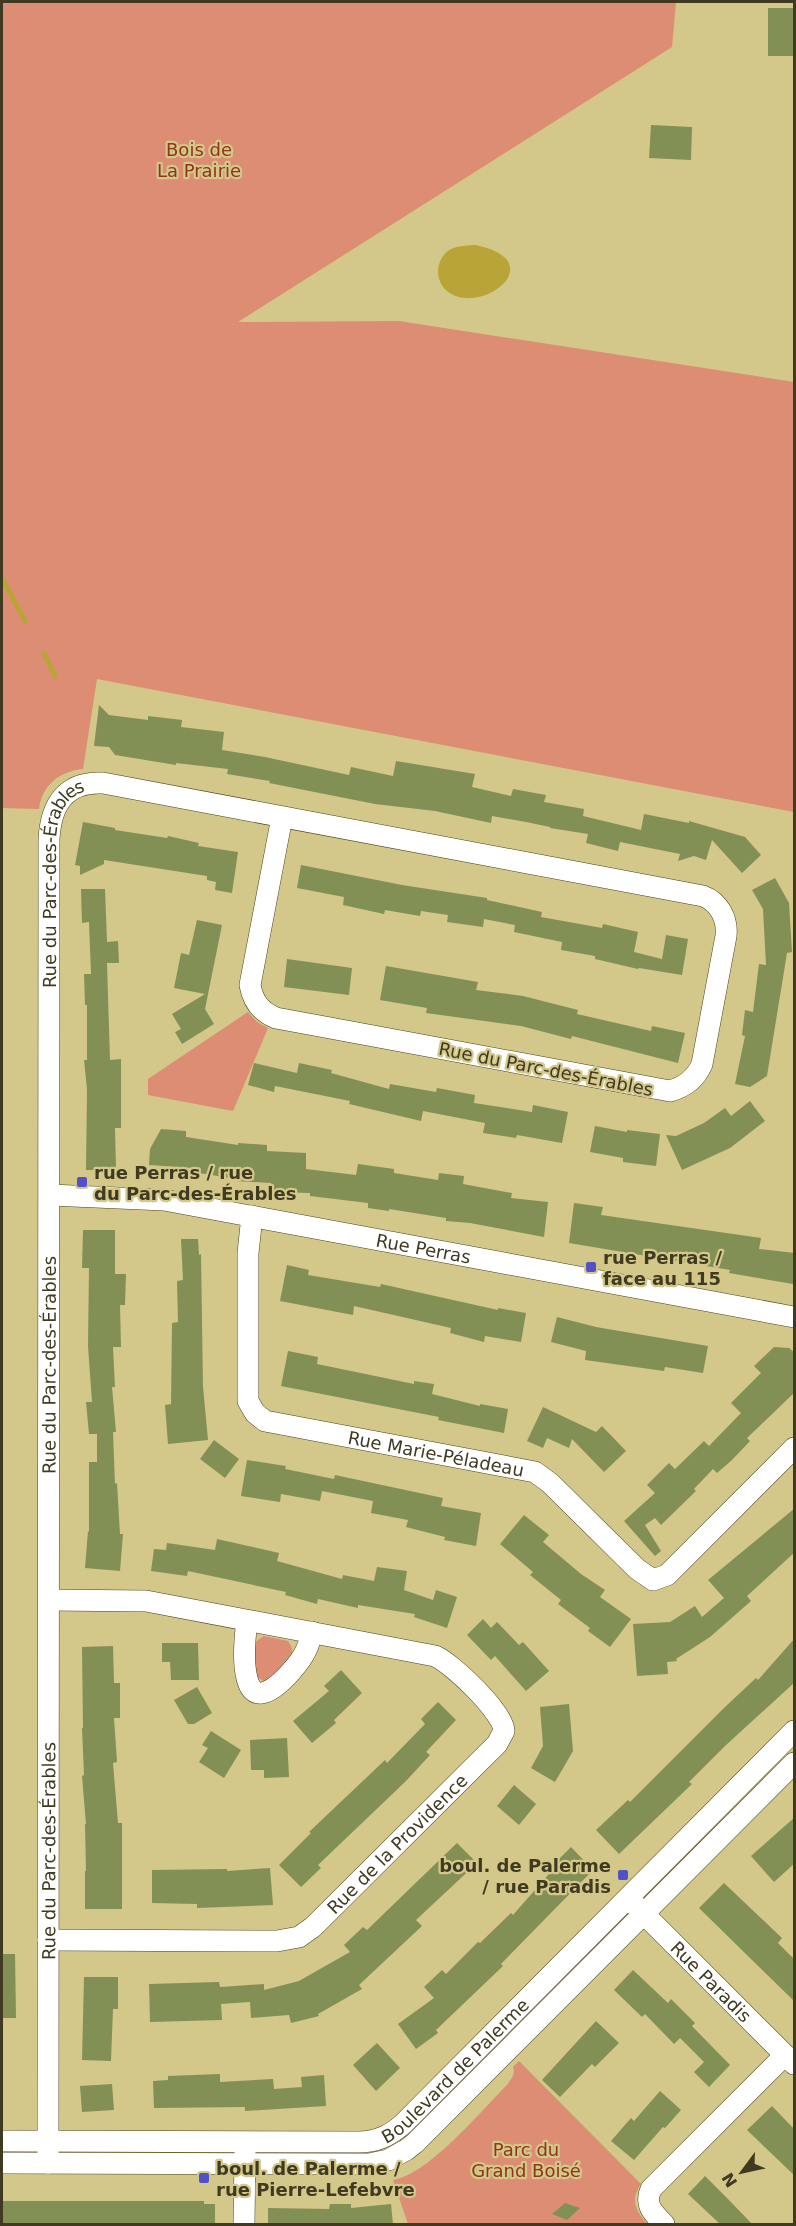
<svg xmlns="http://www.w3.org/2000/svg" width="796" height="2226" viewBox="0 0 796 2226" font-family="'DejaVu Sans',sans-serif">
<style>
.green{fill:#dc8d73}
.water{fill:#b9a437}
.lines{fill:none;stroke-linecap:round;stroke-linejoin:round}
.stream{stroke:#b9a437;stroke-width:5}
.building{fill:#839055}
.street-casing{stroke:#4b4213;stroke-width:22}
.street{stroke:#fff;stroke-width:21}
.poi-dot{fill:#5351c8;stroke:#d3c789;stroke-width:2}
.labels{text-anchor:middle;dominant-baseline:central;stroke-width:4.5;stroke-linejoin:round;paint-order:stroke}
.park-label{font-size:18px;fill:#8e3618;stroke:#d3c789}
.street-label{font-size:18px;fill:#3f3a21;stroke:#d3c789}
.poi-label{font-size:18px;font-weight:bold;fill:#3f3a21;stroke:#d3c789;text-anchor:start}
</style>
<rect width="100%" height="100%" fill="#d3c789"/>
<g class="green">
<path d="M2,2H676L672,47L238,322L399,321L794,382V812L97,679L83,769C60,771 42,785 39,809L2,808Z"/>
<polygon points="248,1012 257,1022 268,1028 233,1111 148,1095 148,1079"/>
<path d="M264,1636L288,1641C302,1660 278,1671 265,1682L254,1675L255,1642Z"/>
<path d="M519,2061L641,2184C629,2202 637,2211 647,2224H408L393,2180C428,2175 481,2111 507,2085C511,2079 516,2074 513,2067Z"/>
</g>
<path class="water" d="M475,245C554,261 480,318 447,291C435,281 435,261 448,251C456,245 466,246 475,245Z"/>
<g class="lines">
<g class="stream">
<polyline points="2,578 25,621"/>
<polyline points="44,653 55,676"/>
</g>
</g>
<g class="building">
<rect x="768" y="8" width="27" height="48"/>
<polygon points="651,125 692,127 691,160 649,158"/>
<polygon points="99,705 109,715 148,720 148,716 182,720 181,727 224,732 222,750 265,757 349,775 351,767 393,776 396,761 475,774 472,787 511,796 513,789 546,795 544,802 584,809 583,816 641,830 644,814 689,823 689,821 745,837 761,855 742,873 712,840 706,860 694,856 678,861 680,854 620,842 618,851 586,843 588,834 550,828 550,827 526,822 492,816 491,823 435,811 375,804 269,783 270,781 227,774 228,769 176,763 176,765 115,755 109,747 94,746"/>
<polygon points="83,822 115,828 115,830 167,838 168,836 199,843 198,846 238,852 232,893 215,890 216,882 207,880 207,876 104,860 104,864 80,875 80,866 75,865"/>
<polygon points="301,865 402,885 487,898 487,900 542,912 541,917 602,928 603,924 638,932 634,952 662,959 666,935 688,939 682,975 639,968 638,969 595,959 595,956 561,950 562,942 514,932 515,925 484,919 483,927 447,922 448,915 421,911 420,916 385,910 384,914 343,905 344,897 297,888"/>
<polygon points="775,878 789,903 792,952 787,953 767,1076 750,1087 735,1084 745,1036 742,1035 745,1010 753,1012 759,964 766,965 763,909 752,890"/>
<polygon points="81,889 105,889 107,942 118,941 119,963 107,963 110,1060 121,1059 121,1128 115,1128 116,1170 86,1170 87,1089 84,1060 87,1060 87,1005 85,1005 84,974 91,974 89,922 82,923"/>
<polygon points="197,920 222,925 205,1009 214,1024 182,1044 175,1032 181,1029 172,1014 205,994 174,988 181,953 189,955"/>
<polygon points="287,959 352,968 349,995 284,987"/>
<polygon points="386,966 478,982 476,990 523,996 578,1010 577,1014 651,1031 652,1026 685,1033 678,1063 572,1036 571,1039 521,1026 426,1013 427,1008 380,1000"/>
<polygon points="254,1063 297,1073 299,1063 332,1070 331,1073 389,1089 390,1084 436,1092 437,1088 475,1095 474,1103 532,1112 533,1105 568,1112 562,1143 517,1135 516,1138 483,1133 485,1123 423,1111 421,1121 349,1104 350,1101 275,1086 274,1092 248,1085"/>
<polygon points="750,1101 765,1121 730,1148 682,1170 666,1135 676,1136 704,1123 725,1108 731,1116"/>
<polygon points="595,1126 627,1132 627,1130 660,1134 656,1166 623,1162 623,1158 590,1152"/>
<polygon points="161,1129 186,1131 186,1137 238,1145 238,1143 267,1145 267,1151 306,1153 306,1169 356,1175 358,1164 394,1169 394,1173 438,1180 439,1173 464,1176 463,1184 512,1193 511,1198 548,1202 544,1237 470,1223 446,1221 446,1218 389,1209 389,1211 368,1208 368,1203 310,1196 310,1193 271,1192 271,1183 236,1181 236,1179 193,1172 193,1168 149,1165 150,1149"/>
<polygon points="574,1203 603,1207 601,1215 761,1238 759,1249 795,1253 793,1284 729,1273 730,1270 569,1243"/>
<polygon points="83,1230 115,1230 115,1274 126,1274 125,1305 120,1305 121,1347 113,1347 115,1387 112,1387 116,1432 113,1432 115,1484 117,1483 120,1534 123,1534 120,1571 85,1568 88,1531 89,1532 89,1462 97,1462 97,1434 89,1434 86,1402 92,1402 88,1346 89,1268 82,1268"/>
<polygon points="181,1239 198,1239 199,1255 201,1254 203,1387 208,1440 168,1444 165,1405 171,1404 172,1323 178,1322 177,1281 183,1280"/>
<polygon points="287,1265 309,1270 308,1275 380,1287 381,1284 498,1310 498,1308 526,1313 521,1342 485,1336 484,1342 450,1333 451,1328 354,1306 353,1315 280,1301"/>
<polygon points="557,1317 596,1327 708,1346 703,1373 665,1367 664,1371 585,1360 586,1351 551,1342"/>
<polygon points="774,1347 789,1348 795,1353 795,1392 747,1438 750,1441 732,1460 717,1473 713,1469 694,1489 696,1491 661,1525 655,1518 645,1525 661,1551 655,1556 624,1521 655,1493 647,1485 669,1463 675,1469 704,1441 709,1446 741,1413 731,1403 761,1373 754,1366"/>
<polygon points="288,1351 318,1357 317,1364 414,1384 414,1381 434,1384 432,1394 480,1406 480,1404 508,1409 504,1433 438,1420 439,1417 281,1386"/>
<polygon points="543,1407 596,1432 602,1426 626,1451 604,1472 572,1439 569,1448 547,1438 543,1448 527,1441"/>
<polygon points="214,1440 239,1459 225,1478 200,1459"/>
<polygon points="247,1460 286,1466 285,1469 334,1479 335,1475 443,1498 441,1506 481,1513 476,1546 444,1540 445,1537 406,1527 408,1520 371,1513 373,1501 322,1491 320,1501 281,1494 280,1502 241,1496"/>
<polygon points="795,1508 795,1552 747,1596 751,1601 710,1637 676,1659 677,1661 667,1662 668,1674 637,1676 633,1624 670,1622 695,1606 702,1617 724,1598 708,1580"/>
<polygon points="524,1515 549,1535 543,1542 581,1574 605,1590 600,1597 631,1619 610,1647 588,1631 590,1628 558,1604 561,1600 530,1575 533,1572 500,1544"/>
<polygon points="217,1539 279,1553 277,1561 342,1579 343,1575 374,1581 377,1567 407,1571 404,1590 433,1600 436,1590 457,1597 447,1628 414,1617 415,1614 358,1605 358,1608 318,1599 317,1604 285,1595 286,1592 188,1571 187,1576 151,1571 154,1549 166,1550 167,1543 215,1550"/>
<polygon points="483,1619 491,1628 497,1622 519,1645 523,1642 549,1671 526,1691 495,1656 491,1660 467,1635"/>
<polygon points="795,1638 795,1682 725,1746 689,1782 692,1784 619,1854 596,1830 628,1800 630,1802 725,1707 756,1678 758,1680"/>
<polygon points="162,1643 198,1643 199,1680 171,1680 170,1662 162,1662"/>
<polygon points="113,1646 114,1683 120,1683 120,1718 114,1718 117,1762 113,1763 118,1823 122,1823 122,1909 85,1909 85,1871 86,1871 85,1824 86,1824 82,1776 84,1775 82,1728 83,1728 82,1647"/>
<polygon points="341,1670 362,1693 334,1720 336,1723 312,1743 293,1721 329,1691 324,1686"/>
<polygon points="197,1687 212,1713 194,1724 188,1724 174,1700"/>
<polygon points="438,1702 456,1720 426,1752 430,1755 406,1781 318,1865 321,1868 301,1887 279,1865 311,1833 309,1832 385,1760 387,1763 425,1724 421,1719"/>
<polygon points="569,1704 573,1751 555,1782 531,1768 543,1746 540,1707"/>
<polygon points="211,1731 241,1750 224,1778 199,1762 208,1748 202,1745"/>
<polygon points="287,1738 289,1777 264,1778 264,1770 251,1770 250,1740"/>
<polygon points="514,1785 536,1804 519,1825 497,1806"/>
<polygon points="795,1817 795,1863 774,1882 751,1856"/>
<polygon points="457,1843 477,1863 416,1920 422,1926 359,1985 362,1989 318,2014 319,2016 291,2023 289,2015 251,2018 250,2002 221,2004 222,2020 150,2022 149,1984 219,1982 220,1987 264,1984 264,1990 299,1981 327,1965 350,1952 344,1945 363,1927 367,1930"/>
<polygon points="571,1847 593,1870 501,1964 503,1966 436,2030 438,2033 416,2049 398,2024 434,1998 424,1987 442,1970 446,1974 478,1942 480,1943 511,1913 513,1915 555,1867 553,1865"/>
<polygon points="270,1868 273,1905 197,1908 197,1904 152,1903 152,1870 227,1869 227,1871"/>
<polygon points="724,1883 782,1938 778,1943 795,1960 795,2002 699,1908"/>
<polygon points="2,1954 15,1954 16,2018 2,2018"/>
<polygon points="633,1970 668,2003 671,1999 695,2023 692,2026 730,2065 709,2087 694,2072 704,2062 680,2038 674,2044 645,2014 642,2017 614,1990"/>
<polygon points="84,1977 118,1977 118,2009 113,2009 111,2061 82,2060"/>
<polygon points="596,2021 619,2043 595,2067 592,2064 560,2097 542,2080"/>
<polygon points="377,2043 400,2068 376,2091 353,2065"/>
<polygon points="220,2074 220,2082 273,2079 274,2089 302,2087 301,2077 324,2075 326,2106 245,2111 245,2107 154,2108 153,2081 168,2080 168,2076"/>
<polygon points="112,2084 114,2110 82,2112 80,2086"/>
<polygon points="660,2091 681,2110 665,2128 663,2127 634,2160 611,2141 631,2118 634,2121"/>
<polygon points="772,2106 795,2130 795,2176 747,2130"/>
<polygon points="705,2176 727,2198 752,2224 720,2224 688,2194"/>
<polygon points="2,2201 204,2201 204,2204 215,2204 215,2224 2,2224"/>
<polygon points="565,2203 580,2208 567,2220 552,2214"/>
<polygon points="330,2204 351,2204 351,2208 391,2204 393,2224 268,2224 268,2208 329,2209"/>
</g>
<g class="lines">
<defs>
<g id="street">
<path id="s1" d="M50,1195L164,1200L794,1317"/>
<path id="s2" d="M252,1216L248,1253V1401L255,1413L265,1421L535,1472L550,1483L637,1569L653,1580L667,1575L794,1448"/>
<path d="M247,1621C243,1651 238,1727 287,1676C301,1661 308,1651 312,1632"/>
<path id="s3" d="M635,1905L794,2064"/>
<path id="s4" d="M48,1940L277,1941L299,1937L313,1927L497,1744L504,1731C504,1713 452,1663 435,1656L146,1601L49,1600"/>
<path id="s5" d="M2,2141L358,2142C377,2142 389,2136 403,2124L794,1731"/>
<polyline points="2,2163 369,2164 388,2160 406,2150 415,2143 794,1763"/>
<path id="s6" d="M48,2163L49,839C51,805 65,781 103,783L703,896C719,902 728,919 726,936L702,1064C696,1078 685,1087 670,1091L276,1018C261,1012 253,1002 250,985L282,817"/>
<polyline points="244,2224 245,2152"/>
<path d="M664,2224C653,2213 644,2205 651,2189L785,2055"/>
</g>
</defs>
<use href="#street" class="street-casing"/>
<use href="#street" class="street"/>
</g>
<g class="poi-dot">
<rect x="76" y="1176" width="12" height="12" rx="3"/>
<rect x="585" y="1261" width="12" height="12" rx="3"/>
<rect x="617" y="1869" width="12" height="12" rx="3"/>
<rect x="198" y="2172" width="12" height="12" rx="3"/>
</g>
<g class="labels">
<g class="park-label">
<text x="199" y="149">Bois de<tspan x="199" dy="21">La Prairie</tspan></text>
<text x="526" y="2149">Parc du<tspan x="526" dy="21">Grand Boisé</tspan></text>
</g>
<g class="street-label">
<text stroke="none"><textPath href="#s6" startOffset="1284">Rue du Parc-des-Érables</textPath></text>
<text transform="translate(546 1069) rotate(11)">Rue du Parc-des-Érables</text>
<text stroke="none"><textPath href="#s1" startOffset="378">Rue Perras</textPath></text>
<text stroke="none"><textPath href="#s6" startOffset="798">Rue du Parc-des-Érables</textPath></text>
<text stroke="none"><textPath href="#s2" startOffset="386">Rue Marie-Péladeau</textPath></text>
<text stroke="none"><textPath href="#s4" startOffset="387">Rue de la Providence</textPath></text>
<text stroke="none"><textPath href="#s6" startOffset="312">Rue du Parc-des-Érables</textPath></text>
<text stroke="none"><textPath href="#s3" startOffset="108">Rue Paradis</textPath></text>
<text stroke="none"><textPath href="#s5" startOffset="480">Boulevard de Palerme</textPath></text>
</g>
<g class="poi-label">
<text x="94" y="1172">rue Perras / rue<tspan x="94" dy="21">du Parc-des-Érables</tspan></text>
<text x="603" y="1257">rue Perras /<tspan x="603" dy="21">face au 115</tspan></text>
<text x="611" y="1865" text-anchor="end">boul. de Palerme<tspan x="611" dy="21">/ rue Paradis</tspan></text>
<text x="216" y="2168">boul. de Palerme /<tspan x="216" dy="21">rue Pierre-Lefebvre</tspan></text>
</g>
</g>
<rect width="796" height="2226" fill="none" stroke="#3f3a21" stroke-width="6"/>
<g transform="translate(742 2172) rotate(237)" stroke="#d3c789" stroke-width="4.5" paint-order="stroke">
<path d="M0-4.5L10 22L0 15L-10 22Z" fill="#3f3a21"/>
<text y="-9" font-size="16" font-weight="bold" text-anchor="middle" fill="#3f3a21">N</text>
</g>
</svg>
